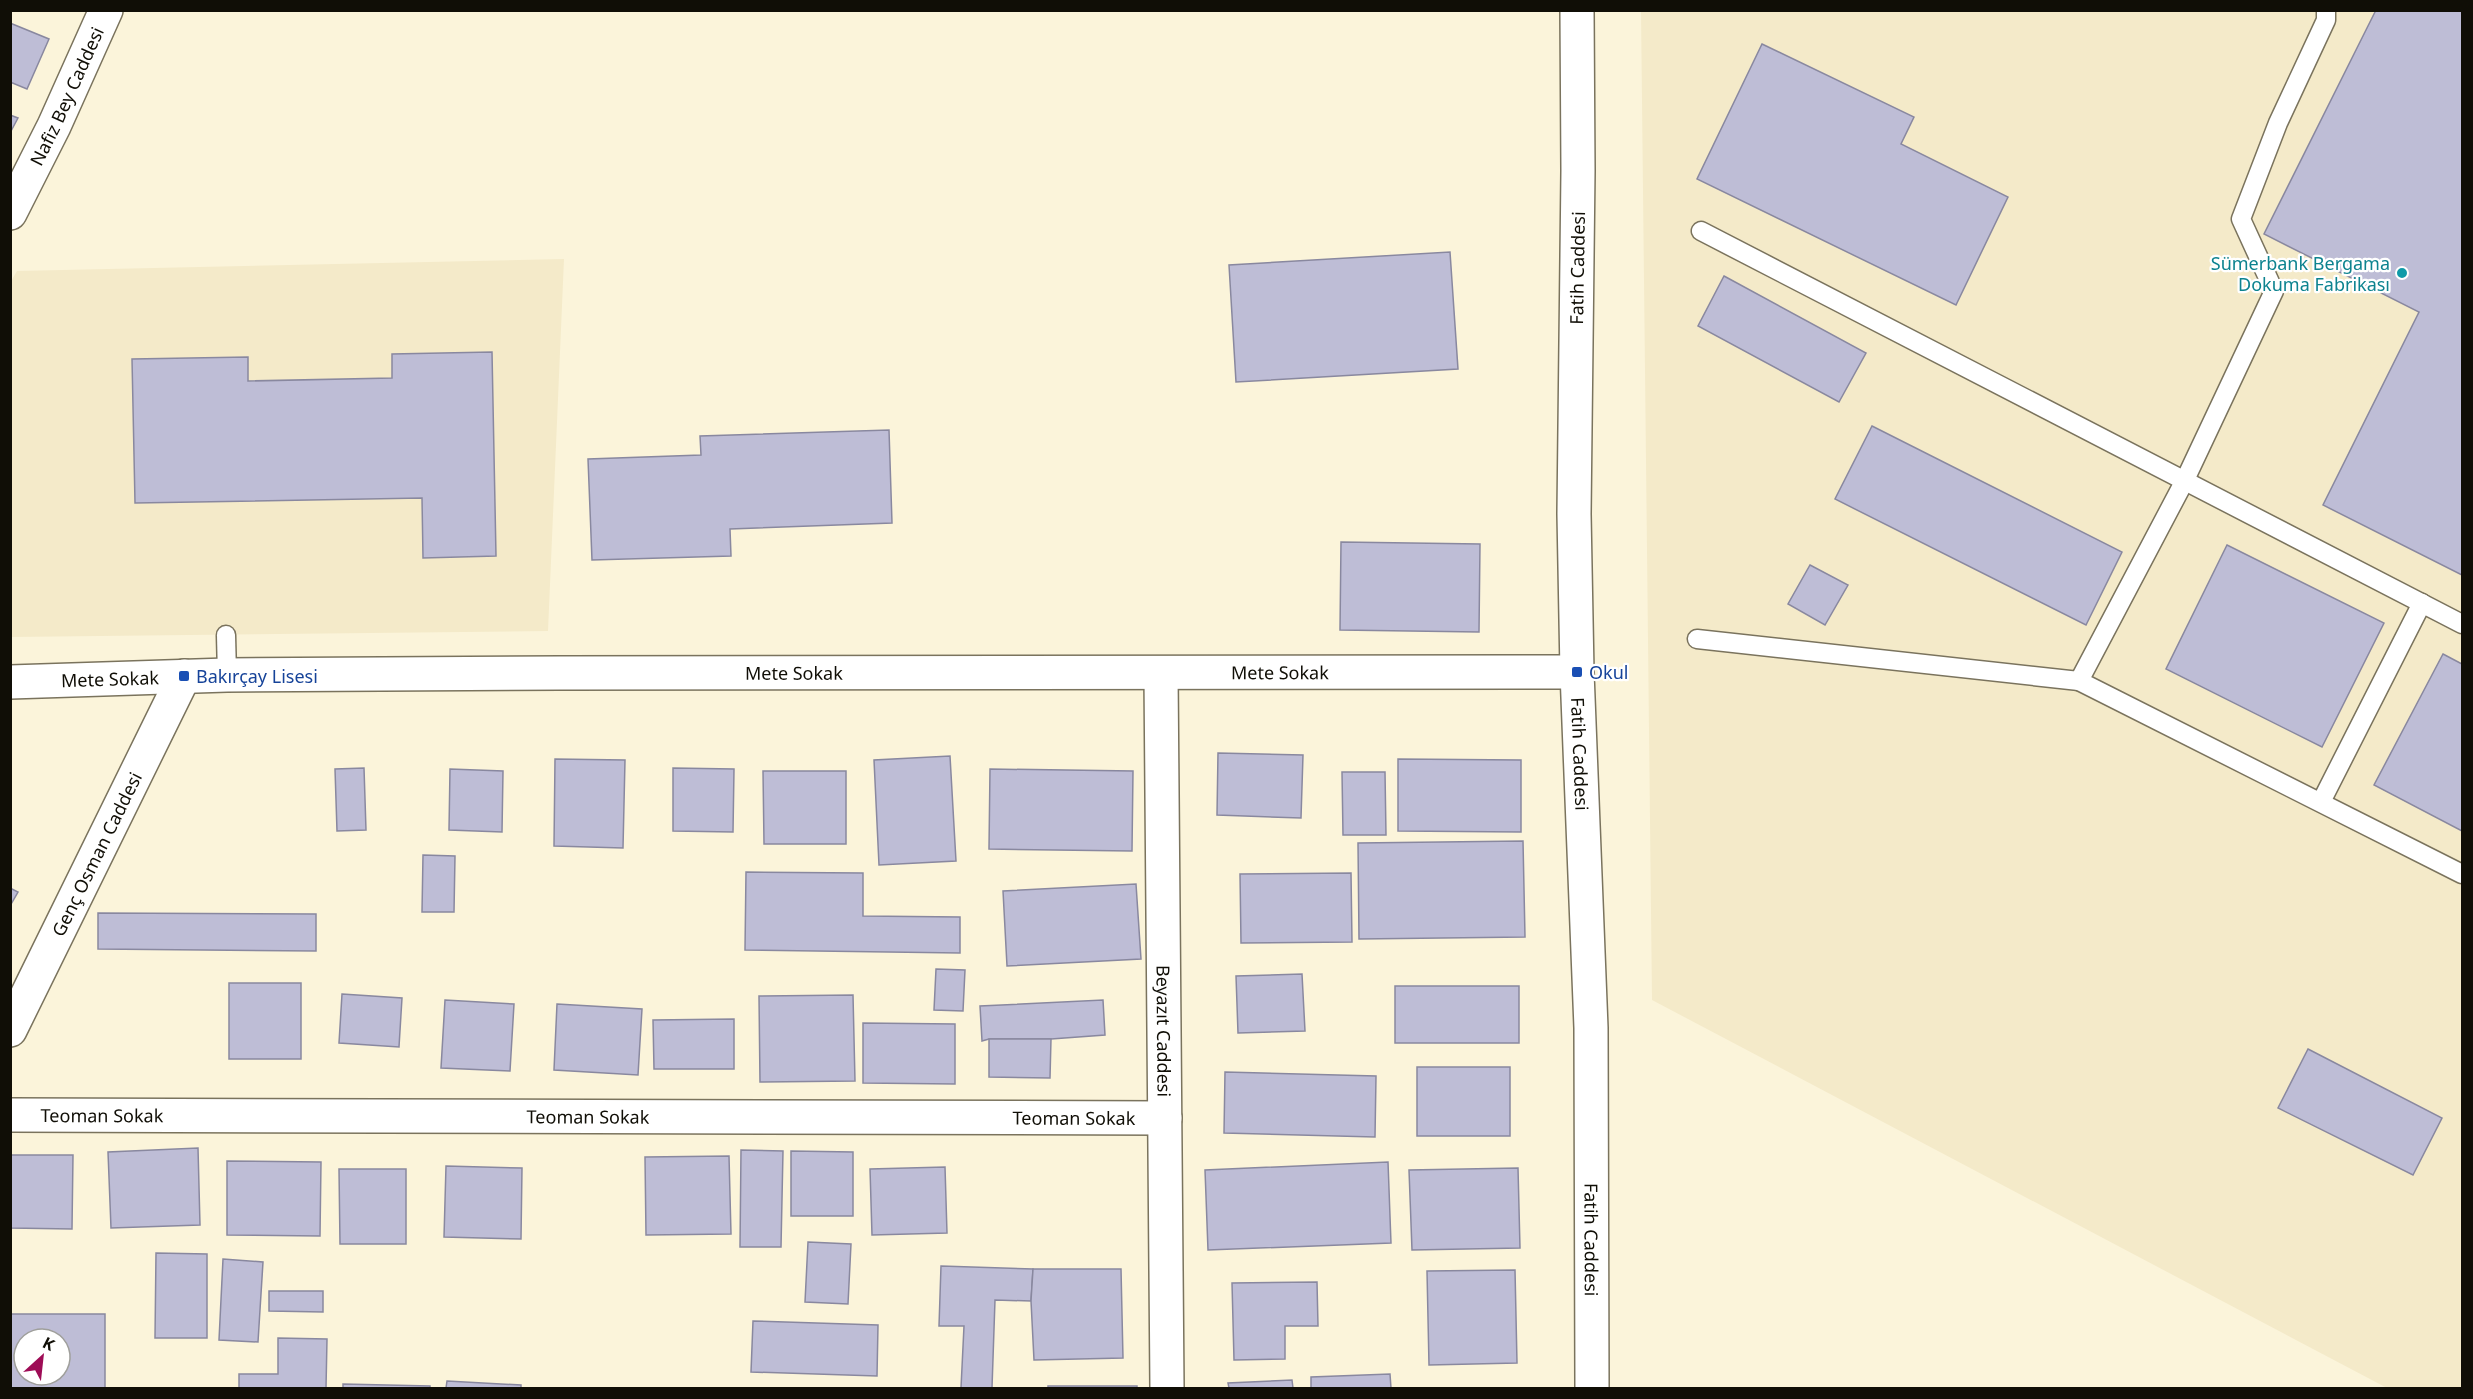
<svg xmlns="http://www.w3.org/2000/svg" width="2473" height="1399" viewBox="0 0 2473 1399" font-family="'Noto Sans',sans-serif">
<style>
.built{fill:#f4eac9}
.building{fill:#bebdd6;stroke:#89889f;stroke-width:1.5;fill-rule:evenodd}
.lines{fill:none;stroke-linecap:round;stroke-linejoin:round}
.lane-casing{stroke:#7a735d;stroke-width:21}
.street-casing{stroke:#7a735d;stroke-width:36}
.secondary-casing{stroke:#7a735d;stroke-width:36}
.lane{stroke:#fff;stroke-width:18}
.street{stroke:#fff;stroke-width:33}
.secondary{stroke:#fff;stroke-width:33}
.culture-dot{fill:#0f9aa8;stroke:#fff;stroke-width:2}
.transit-dot{fill:#1a4fb4;stroke:#fff;stroke-width:2}
.labels{text-anchor:middle;dominant-baseline:central;stroke-width:4.5;stroke-linejoin:round;paint-order:stroke}
.street-label{font-size:18px;fill:#100e06;stroke:#fff}
.culture-label{font-size:18px;fill:#0d838f;stroke:#fff;text-anchor:end}
.transit-label{font-size:18px;fill:#164399;stroke:#fff;text-anchor:start}
</style>
<rect width="100%" height="100%" fill="#fbf4da"/>
<g class="built">
<polygon points="1641,11 2462,11 2462,1388 2387,1388 1652,1000"/>
<polygon points="564,259 548,631 11,637 10,283 17,271"/>
</g>
<g class="building">
<polygon points="2376,10 2462,10 2462,575 2323,505 2419,312 2264,234"/>
<polygon points="10,23 49,39 27,89 10,82"/>
<polygon points="1762,44 1914,117 1901,144 2008,197 1956,305 1697,179"/>
<polygon points="10,115 18,118 10,133"/>
<polygon points="1450,252 1458,369 1236,382 1229,265"/>
<polygon points="1724,276 1866,353 1839,402 1698,326"/>
<polygon points="492,352 496,556 423,558 422,498 135,503 132,359 248,357 248,381 392,378 392,354"/>
<polygon points="1872,426 2122,552 2086,625 1835,499"/>
<polygon points="889,430 892,523 730,529 731,556 592,560 588,459 701,455 700,436"/>
<polygon points="1341,542 1480,544 1479,632 1340,630"/>
<polygon points="2227,545 2384,623 2322,747 2166,669"/>
<polygon points="1810,565 1848,585 1825,625 1788,604"/>
<polygon points="2443,654 2462,664 2462,831 2374,785"/>
<polygon points="1218,753 1303,755 1301,818 1217,815"/>
<polygon points="950,756 956,861 879,865 874,760"/>
<polygon points="555,759 625,760 623,848 554,846"/>
<polygon points="1398,759 1521,760 1521,832 1398,831"/>
<polygon points="364,768 366,830 337,831 335,769"/>
<polygon points="673,768 734,769 733,832 673,831"/>
<polygon points="450,769 503,771 502,832 449,830"/>
<polygon points="990,769 1133,771 1132,851 989,849"/>
<polygon points="763,771 846,771 846,844 764,844"/>
<polygon points="1342,772 1385,772 1386,835 1343,835"/>
<polygon points="1523,841 1525,937 1359,939 1358,843"/>
<polygon points="423,855 455,856 454,912 422,912"/>
<polygon points="746,872 863,873 863,916 960,917 960,953 745,950"/>
<polygon points="1351,873 1352,942 1241,943 1240,874"/>
<polygon points="1136,884 1141,959 1007,966 1003,891"/>
<polygon points="10,888 18,892 10,906"/>
<polygon points="98,913 316,914 316,951 98,949"/>
<polygon points="936,969 965,970 963,1011 934,1010"/>
<polygon points="1302,974 1305,1031 1238,1033 1236,976"/>
<rect x="229" y="983" width="72" height="76"/>
<rect x="1395" y="986" width="124" height="57"/>
<polygon points="342,994 402,998 399,1047 339,1043"/>
<polygon points="853,995 855,1081 760,1082 759,996"/>
<polygon points="445,1000 514,1004 510,1071 441,1068"/>
<polygon points="1103,1000 1105,1035 1051,1039 989,1039 982,1041 980,1006"/>
<polygon points="557,1004 642,1009 638,1075 554,1070"/>
<polygon points="734,1019 734,1069 654,1069 653,1020"/>
<polygon points="863,1023 955,1024 955,1084 863,1083"/>
<polygon points="989,1039 1051,1039 1050,1078 989,1077"/>
<polygon points="2308,1049 2442,1118 2413,1175 2278,1108"/>
<rect x="1417" y="1067" width="93" height="69"/>
<polygon points="1225,1072 1376,1076 1375,1137 1224,1133"/>
<polygon points="198,1148 200,1225 111,1228 108,1152"/>
<polygon points="741,1150 783,1151 781,1247 740,1247"/>
<polygon points="791,1151 853,1152 853,1216 791,1216"/>
<polygon points="10,1155 73,1155 72,1229 10,1228"/>
<polygon points="729,1156 731,1234 646,1235 645,1157"/>
<polygon points="227,1161 321,1162 320,1236 227,1235"/>
<polygon points="1388,1162 1391,1243 1208,1250 1205,1170"/>
<polygon points="446,1166 522,1168 521,1239 444,1237"/>
<polygon points="945,1167 947,1233 872,1235 870,1169"/>
<polygon points="1518,1168 1520,1248 1412,1250 1409,1170"/>
<polygon points="339,1169 406,1169 406,1244 340,1244"/>
<polygon points="808,1242 851,1244 848,1304 805,1302"/>
<polygon points="156,1253 207,1254 207,1338 155,1338"/>
<polygon points="223,1259 263,1262 258,1342 219,1340"/>
<polygon points="941,1266 1033,1269 1031,1301 995,1300 992,1388 961,1388 964,1326 939,1326"/>
<polygon points="1033,1269 1121,1269 1123,1358 1034,1360 1031,1301"/>
<polygon points="1515,1270 1517,1363 1429,1365 1427,1271"/>
<polygon points="1317,1282 1318,1326 1285,1326 1285,1359 1234,1360 1232,1283"/>
<polygon points="269,1291 323,1291 323,1312 269,1311"/>
<path d="M10,1314H105V1388H10ZM24,1339H60V1375H24Z"/>
<polygon points="753,1321 878,1325 877,1376 751,1372"/>
<polygon points="278,1338 327,1339 326,1388 239,1388 239,1374 278,1374"/>
<polygon points="1390,1374 1391,1388 1311,1388 1311,1377"/>
<polygon points="1292,1380 1293,1388 1229,1388 1228,1383"/>
<polygon points="447,1381 521,1385 521,1388 446,1388"/>
<polygon points="343,1384 430,1386 430,1388 343,1388"/>
<rect x="1048" y="1386" width="89" height="2"/>
</g>
<g class="lines">
<defs>
<g id="lane">
<polyline points="2326,10 2326,20 2278,123 2241,219 2274,291 2184,482 2079,681 2462,874"/>
<polyline points="1701,231 2462,624"/>
<polyline points="226,635 227,675"/>
<polyline points="1697,639 2079,681"/>
<polyline points="2321,802 2422,603"/>
</g>
<g id="street">
<path id="s1" d="M10,682L227,675L560,673L1577,672"/>
<path id="s2" d="M10,1115L1165,1118"/>
</g>
<g id="secondary">
<path id="s3" d="M1577,10L1578,171L1574,514L1577,672L1591,1028L1592,1388"/>
<path id="s4" d="M10,213L54,126L106,10"/>
<path id="s5" d="M1161,674L1167,1388"/>
<path id="s6" d="M10,1030L184,676"/>
</g>
</defs>
<use href="#lane" class="lane-casing"/>
<use href="#street" class="street-casing"/>
<use href="#secondary" class="secondary-casing"/>
<use href="#lane" class="lane"/>
<use href="#street" class="street"/>
<use href="#secondary" class="secondary"/>
</g>
<circle class="culture-dot" cx="2402" cy="273" r="6"/>
<g class="transit-dot">
<rect x="1571" y="666" width="12" height="12" rx="3"/>
<rect x="178" y="670" width="12" height="12" rx="3"/>
</g>
<g class="labels">
<g class="street-label">
<text stroke="none"><textPath href="#s4" startOffset="130">Nafiz Bey Caddesi</textPath></text>
<text transform="translate(1577 268) rotate(-89)">Fatih Caddesi</text>
<text stroke="none"><textPath href="#s1" startOffset="784">Mete Sokak</textPath></text>
<text stroke="none"><textPath href="#s1" startOffset="1270">Mete Sokak</textPath></text>
<text stroke="none"><textPath href="#s1" startOffset="100">Mete Sokak</textPath></text>
<text stroke="none"><textPath href="#s3" startOffset="744">Fatih Caddesi</textPath></text>
<text stroke="none"><textPath href="#s6" startOffset="196">Genç Osman Caddesi</textPath></text>
<text stroke="none"><textPath href="#s5" startOffset="357">Beyazıt Caddesi</textPath></text>
<text stroke="none"><textPath href="#s2" startOffset="92">Teoman Sokak</textPath></text>
<text stroke="none"><textPath href="#s2" startOffset="578">Teoman Sokak</textPath></text>
<text stroke="none"><textPath href="#s2" startOffset="1064">Teoman Sokak</textPath></text>
<text stroke="none"><textPath href="#s3" startOffset="1230">Fatih Caddesi</textPath></text>
</g>
<g class="culture-label">
<text x="2390" y="263">Sümerbank Bergama<tspan x="2390" dy="21">Dokuma Fabrikası</tspan></text>
</g>
<g class="transit-label">
<text x="1589" y="672">Okul</text>
<text x="196" y="676">Bakırçay Lisesi</text>
</g>
</g>
<rect width="2473" height="1399" fill="none" stroke="#100e06" stroke-width="24"/>
<g transform="translate(42 1357) rotate(27)"><circle r="28" fill="#ffffff" stroke="#9f9f9b" stroke-width="1.5"/>
<path d="M0-4.5L10 22L0 15L-10 22Z" fill="#9e0c56"/>
<text y="-9" font-size="16" font-weight="bold" text-anchor="middle" fill="#100e06">K</text>
</g>
</svg>
